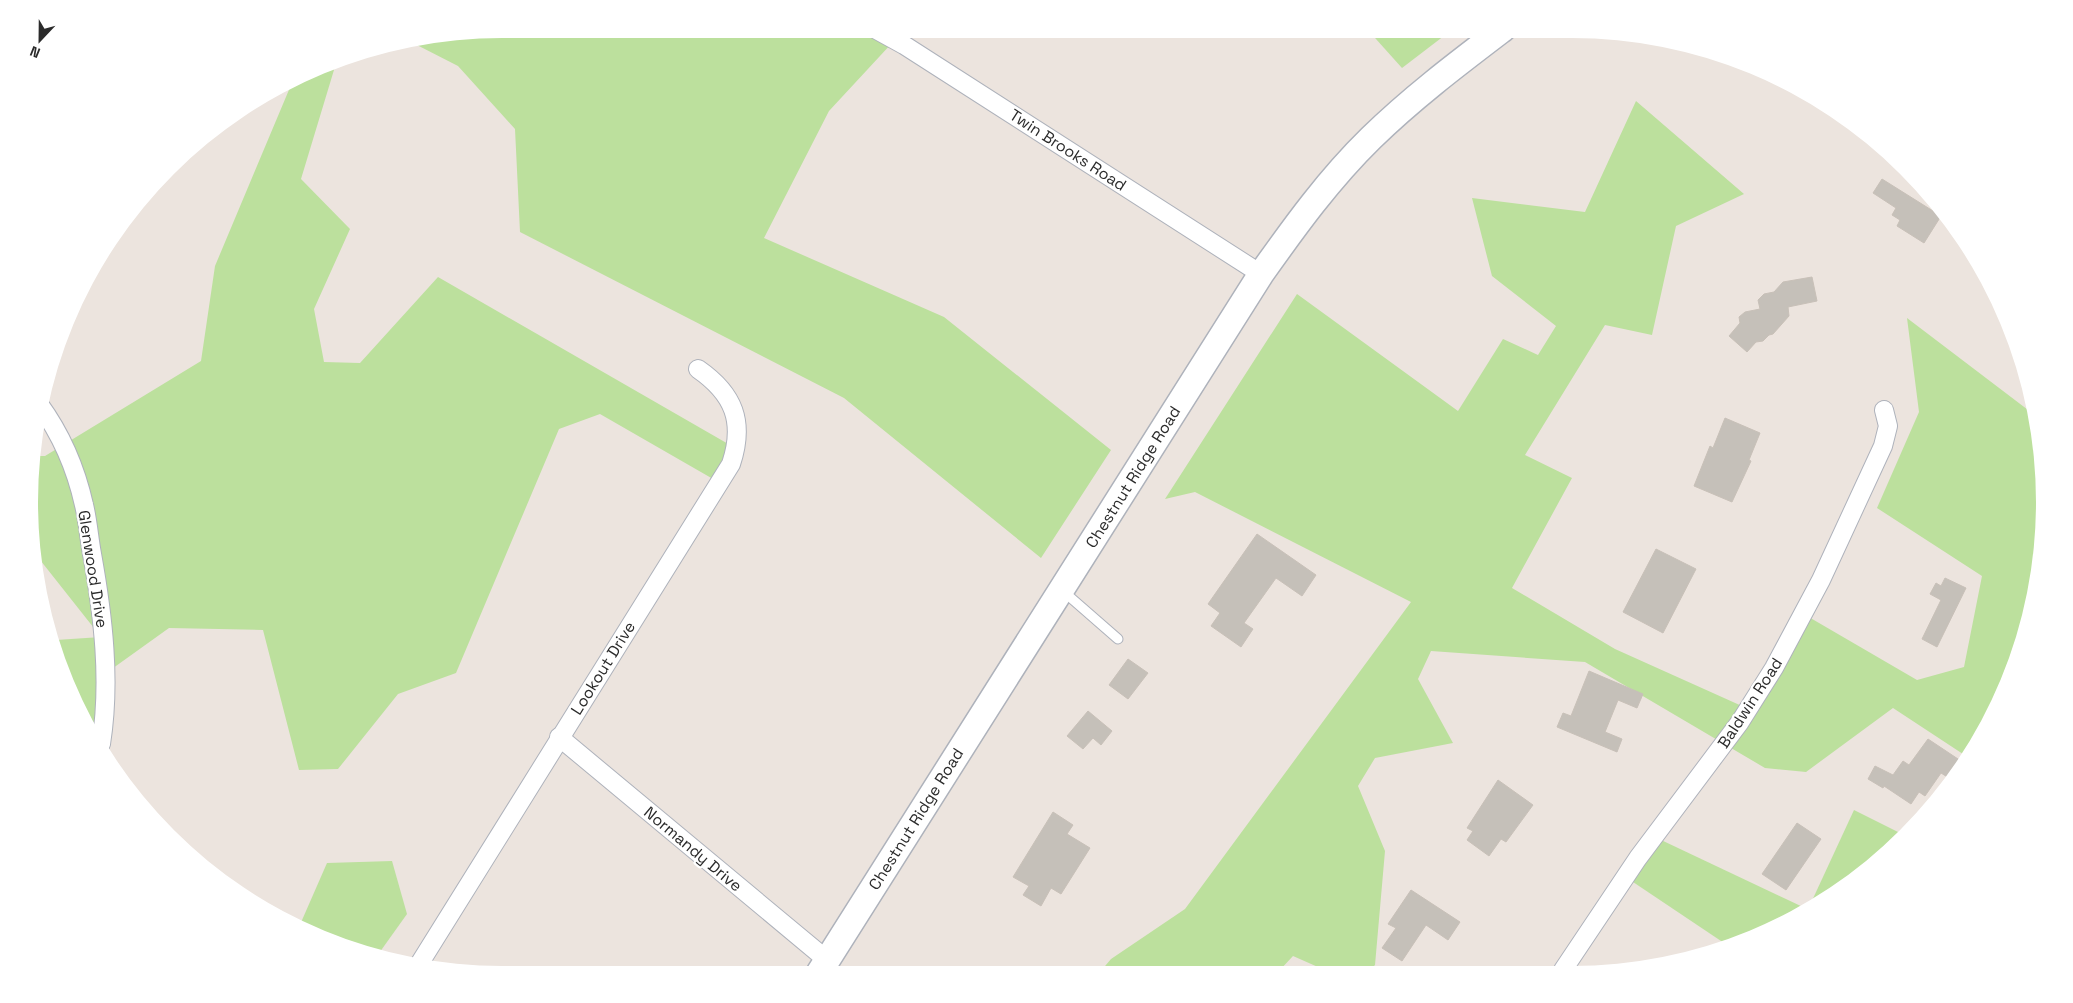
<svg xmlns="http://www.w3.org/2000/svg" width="2073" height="1003" viewBox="0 0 2073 1003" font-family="'Space Grotesk',sans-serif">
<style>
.green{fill:#bce09d}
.building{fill:#c5c0b9;stroke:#c8c0b8}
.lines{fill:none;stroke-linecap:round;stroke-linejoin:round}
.lane-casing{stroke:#aeb2bb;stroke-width:11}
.street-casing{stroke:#aeb2bb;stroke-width:20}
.secondary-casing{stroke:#aeb2bb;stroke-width:28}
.lane{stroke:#fff;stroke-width:9}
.street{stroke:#fff;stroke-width:18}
.secondary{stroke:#fff;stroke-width:25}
.labels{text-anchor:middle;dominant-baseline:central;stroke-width:4.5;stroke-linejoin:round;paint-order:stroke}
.street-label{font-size:16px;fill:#2b2b2b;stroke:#fff}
</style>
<rect width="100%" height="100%" fill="#ece4de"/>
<g class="green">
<polygon points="502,29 905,29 829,111 764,238 944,317 1111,450 1041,558 844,398 520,232 515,129 458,66 413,43"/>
<polygon points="1367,29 1453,29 1402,68"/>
<polygon points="337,60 301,179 350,229 314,309 324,362 360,363 438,277 730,445 720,483 600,414 559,429 456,673 398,694 338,769 299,770 263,630 169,628 102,676 92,732 78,711 56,640 101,637 33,551 36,456 45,456 201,361 215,266 291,85"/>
<polygon points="1636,101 1744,194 1676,226 1652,335 1605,325 1525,455 1572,478 1512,588 1615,649 1753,711 1807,616 1917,680 1964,667 1982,576 1877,508 1919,412 1907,318 2036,416 2044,502 2035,594 2008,683 1966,756 1893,708 1806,772 1765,768 1585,662 1431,651 1418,679 1453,743 1375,758 1358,786 1385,851 1375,965 1369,971 1327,971 1293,956 1279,971 1100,972 1111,959 1185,909 1411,602 1195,492 1165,499 1297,294 1458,411 1503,339 1538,355 1556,326 1492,276 1472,198 1585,212"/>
<polygon points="1854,810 1902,834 1859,877 1810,905"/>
<polygon points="1659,839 1805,908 1752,938 1727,945 1630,880"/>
<polygon points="392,861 407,914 377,956 320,938 299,927 327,863"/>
</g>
<g class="building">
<polygon points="1882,179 1941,216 1924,243 1897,226 1900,220 1892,215 1896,208 1873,193"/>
<polygon points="1812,277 1817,301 1788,307 1789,316 1773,334 1769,335 1763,341 1756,342 1747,352 1729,336 1740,323 1739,317 1745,312 1760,309 1758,300 1764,294 1774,292 1783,282"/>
<polygon points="1725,418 1760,433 1749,460 1751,461 1732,502 1694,486 1710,446 1713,448"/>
<polygon points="1257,534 1316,575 1302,596 1276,578 1244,623 1253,629 1241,647 1211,626 1220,613 1208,604"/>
<polygon points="1656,549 1696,569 1663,633 1623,612"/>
<polygon points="1945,578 1966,588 1937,647 1922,639 1941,600 1930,594 1936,583 1941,586"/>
<polygon points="1128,659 1148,673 1128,699 1109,685"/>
<polygon points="1589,671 1643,694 1637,708 1618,700 1605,732 1622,739 1617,752 1557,727 1563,713 1571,716"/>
<polygon points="1088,711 1112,731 1101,745 1093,738 1083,749 1067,736"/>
<polygon points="1928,739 1961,761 1949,778 1941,773 1925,796 1919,792 1911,804 1884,786 1883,788 1868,779 1875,766 1893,775 1903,761 1909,765"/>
<polygon points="1498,780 1533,805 1506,842 1501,839 1489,856 1467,840 1473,831 1467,828"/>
<polygon points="1053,812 1073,825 1067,834 1090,848 1061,894 1051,888 1041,906 1023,895 1029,886 1013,877"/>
<polygon points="1797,823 1821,839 1786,890 1762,874"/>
<polygon points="1411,890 1460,922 1448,940 1426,925 1402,961 1382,948 1396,928 1388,924"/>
</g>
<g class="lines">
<defs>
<polyline id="lane" points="1063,591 1118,639"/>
<g id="street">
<polyline points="875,29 904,45 1261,274"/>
<path d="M39,404C61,434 76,469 84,505C88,521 89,538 92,554C103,615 111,681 101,744"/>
<polyline points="559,737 827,960"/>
<path d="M418,966L731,464C745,422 734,394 698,369"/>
<polyline points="1563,970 1638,858 1740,722 1774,668 1821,580 1883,446 1888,426 1884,410"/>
</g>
<path id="secondary" d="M819,973L1261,274C1295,226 1329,179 1371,138C1412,98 1457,64 1503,29"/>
</defs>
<use href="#lane" class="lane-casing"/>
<use href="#street" class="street-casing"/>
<use href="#secondary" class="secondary-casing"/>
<use href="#lane" class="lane"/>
<use href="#street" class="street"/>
<use href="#secondary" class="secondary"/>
</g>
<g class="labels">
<g class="street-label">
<text transform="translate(1068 150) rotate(33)">Twin Brooks Road</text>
<text transform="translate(1133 477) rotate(-58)">Chestnut Ridge Road</text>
<text transform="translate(93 569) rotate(81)">Glenwood Drive</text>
<text transform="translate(603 668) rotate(-58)">Lookout Drive</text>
<text transform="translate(1750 703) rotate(-57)">Baldwin Road</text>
<text transform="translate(916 819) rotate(-58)">Chestnut Ridge Road</text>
<text transform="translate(693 849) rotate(40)">Normandy Drive</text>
</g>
</g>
<path d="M0 0H2073V1003H0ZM502 38H1572A464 464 0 0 1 2036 502V502A464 464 0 0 1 1572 966H502A464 464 0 0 1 38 502V502A464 464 0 0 1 502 38Z" fill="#fff" fill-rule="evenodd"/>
<g transform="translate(40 40) rotate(202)" stroke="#ffffff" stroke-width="4" paint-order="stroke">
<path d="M0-4L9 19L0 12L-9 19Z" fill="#2b2b2b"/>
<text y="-8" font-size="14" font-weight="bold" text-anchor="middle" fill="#2b2b2b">N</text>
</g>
</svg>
